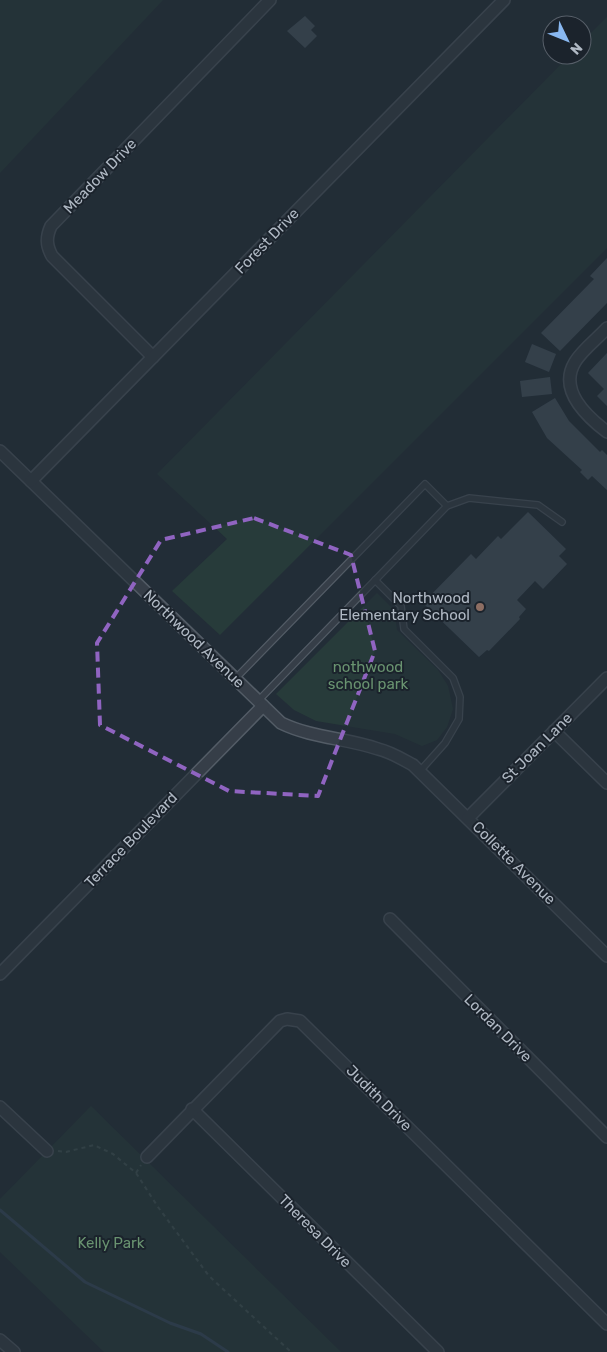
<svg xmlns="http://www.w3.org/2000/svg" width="607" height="1352" viewBox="0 0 607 1352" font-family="Rubik,sans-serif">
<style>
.green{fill:#273b3a}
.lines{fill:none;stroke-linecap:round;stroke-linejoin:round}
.stream{stroke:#394c60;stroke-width:3}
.building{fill:#4a5763}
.lane-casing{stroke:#535c66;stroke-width:8}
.street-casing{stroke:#535c66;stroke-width:14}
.path{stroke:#445758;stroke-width:2;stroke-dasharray:4 4;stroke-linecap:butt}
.lane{stroke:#363e48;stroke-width:5.5}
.street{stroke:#363e48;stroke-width:11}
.marked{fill:none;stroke:#9064c1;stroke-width:4;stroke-dasharray:10 6;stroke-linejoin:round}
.education-dot{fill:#8d6e63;stroke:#1b232c;stroke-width:2}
.labels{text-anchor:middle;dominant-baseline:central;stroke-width:4;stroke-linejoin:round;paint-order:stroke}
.street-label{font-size:15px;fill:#b0b9c4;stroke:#1b232c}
.poi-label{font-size:15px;fill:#b0b9c4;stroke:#1b232c;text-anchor:end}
.park-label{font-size:15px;fill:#699370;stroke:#1b232c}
</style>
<rect width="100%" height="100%" fill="#222d37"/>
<g class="green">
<polygon points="0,0 163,0 0,173"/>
<polygon points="607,17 607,248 220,635 172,591 227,539 157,474 570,55 582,55 582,42"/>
<polygon points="377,593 394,610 397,630 438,670 448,686 453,709 447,727 437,740 422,746 395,734 316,721 294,710 276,694"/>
<polygon points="91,1106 341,1352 104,1352 0,1252 0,1199"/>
</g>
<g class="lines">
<polyline class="stream" points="0,1210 85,1282 170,1323 201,1334 228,1352"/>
</g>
<g class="building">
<polygon points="305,16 315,26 311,30 317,36 305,48 287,31"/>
<polygon points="607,258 607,303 560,351 541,333 594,279 590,276"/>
<polygon points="532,344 556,354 549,372 525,362"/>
<polygon points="607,353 607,406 597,396 604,389 588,373"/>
<polygon points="550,377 552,394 522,397 520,381"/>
<polygon points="555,398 569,421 600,452 602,450 607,455 607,490 592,476 588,480 580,472 582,470 547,438 532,412"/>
<polygon points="528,512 566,549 559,556 567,564 543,589 535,581 517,600 526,609 519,617 520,619 489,651 487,650 479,657 423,603 471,554 476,559 498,536 501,539"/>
</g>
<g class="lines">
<defs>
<g id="lane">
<polyline points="447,506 469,498 538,505 562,522"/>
<polyline points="375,580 401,606 404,629 453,678 460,697 459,719 445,743 420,771"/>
<polyline points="235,679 425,484 447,506 258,701"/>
</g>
<g id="street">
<path d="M607,328C597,339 582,350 575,362C558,390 586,416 607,432"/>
<path d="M153,357L52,256C46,245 46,237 51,226L270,0"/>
<path d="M0,451L281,723C312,738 346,738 378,749C391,752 402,759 413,765L607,956"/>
<polyline points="31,481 504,0"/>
<polyline points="554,731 607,783"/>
<polyline points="468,818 607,678"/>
<polyline points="390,919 607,1137"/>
<polyline points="0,974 263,706"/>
<polyline points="0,1107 47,1151"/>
<polyline points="192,1109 438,1352"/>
<polyline points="147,1157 280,1021 287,1019 300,1021 607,1324"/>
<polyline points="0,1340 14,1352"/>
</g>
</defs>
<use href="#lane" class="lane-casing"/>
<use href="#street" class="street-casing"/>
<g class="path">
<polyline points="58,1151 66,1152 94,1145 113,1154 136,1173 158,1207 209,1276 291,1352"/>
<polyline points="136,1173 141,1165"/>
</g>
<use href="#lane" class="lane"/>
<use href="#street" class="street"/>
</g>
<path d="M0 0H607V1352H0ZM254,518L351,555L375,651L318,796L229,791L100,725L97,643L161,540Z" fill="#222d37" fill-opacity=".55" fill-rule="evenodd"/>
<path class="marked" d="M254,518L351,555L375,651L318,796L229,791L100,725L97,643L161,540Z"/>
<circle class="education-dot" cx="480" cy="607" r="5"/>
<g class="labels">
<g class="street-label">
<text transform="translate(100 176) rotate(-46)">Meadow Drive</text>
<text transform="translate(267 241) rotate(-46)">Forest Drive</text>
<text transform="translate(194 639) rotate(44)">Northwood Avenue</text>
<text transform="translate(537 748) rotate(-45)">St Joan Lane</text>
<text transform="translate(131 840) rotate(-46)">Terrace Boulevard</text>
<text transform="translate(514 863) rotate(45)">Collette Avenue</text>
<text transform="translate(498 1028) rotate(45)">Lordan Drive</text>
<text transform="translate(379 1098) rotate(45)">Judith Drive</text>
<text transform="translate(315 1231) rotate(45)">Theresa Drive</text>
</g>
<g class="poi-label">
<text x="470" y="598">Northwood<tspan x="470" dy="17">Elementary School</tspan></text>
</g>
<g class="park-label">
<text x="368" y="667">nothwood<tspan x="368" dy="17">school park</tspan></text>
<text x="111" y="1243">Kelly Park</text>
</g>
</g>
<g transform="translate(567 40) rotate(133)"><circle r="24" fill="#1b232c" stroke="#575f69"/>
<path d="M0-4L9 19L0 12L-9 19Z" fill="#89b8f1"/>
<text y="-8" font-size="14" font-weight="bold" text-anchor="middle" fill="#b0b9c4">N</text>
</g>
</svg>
